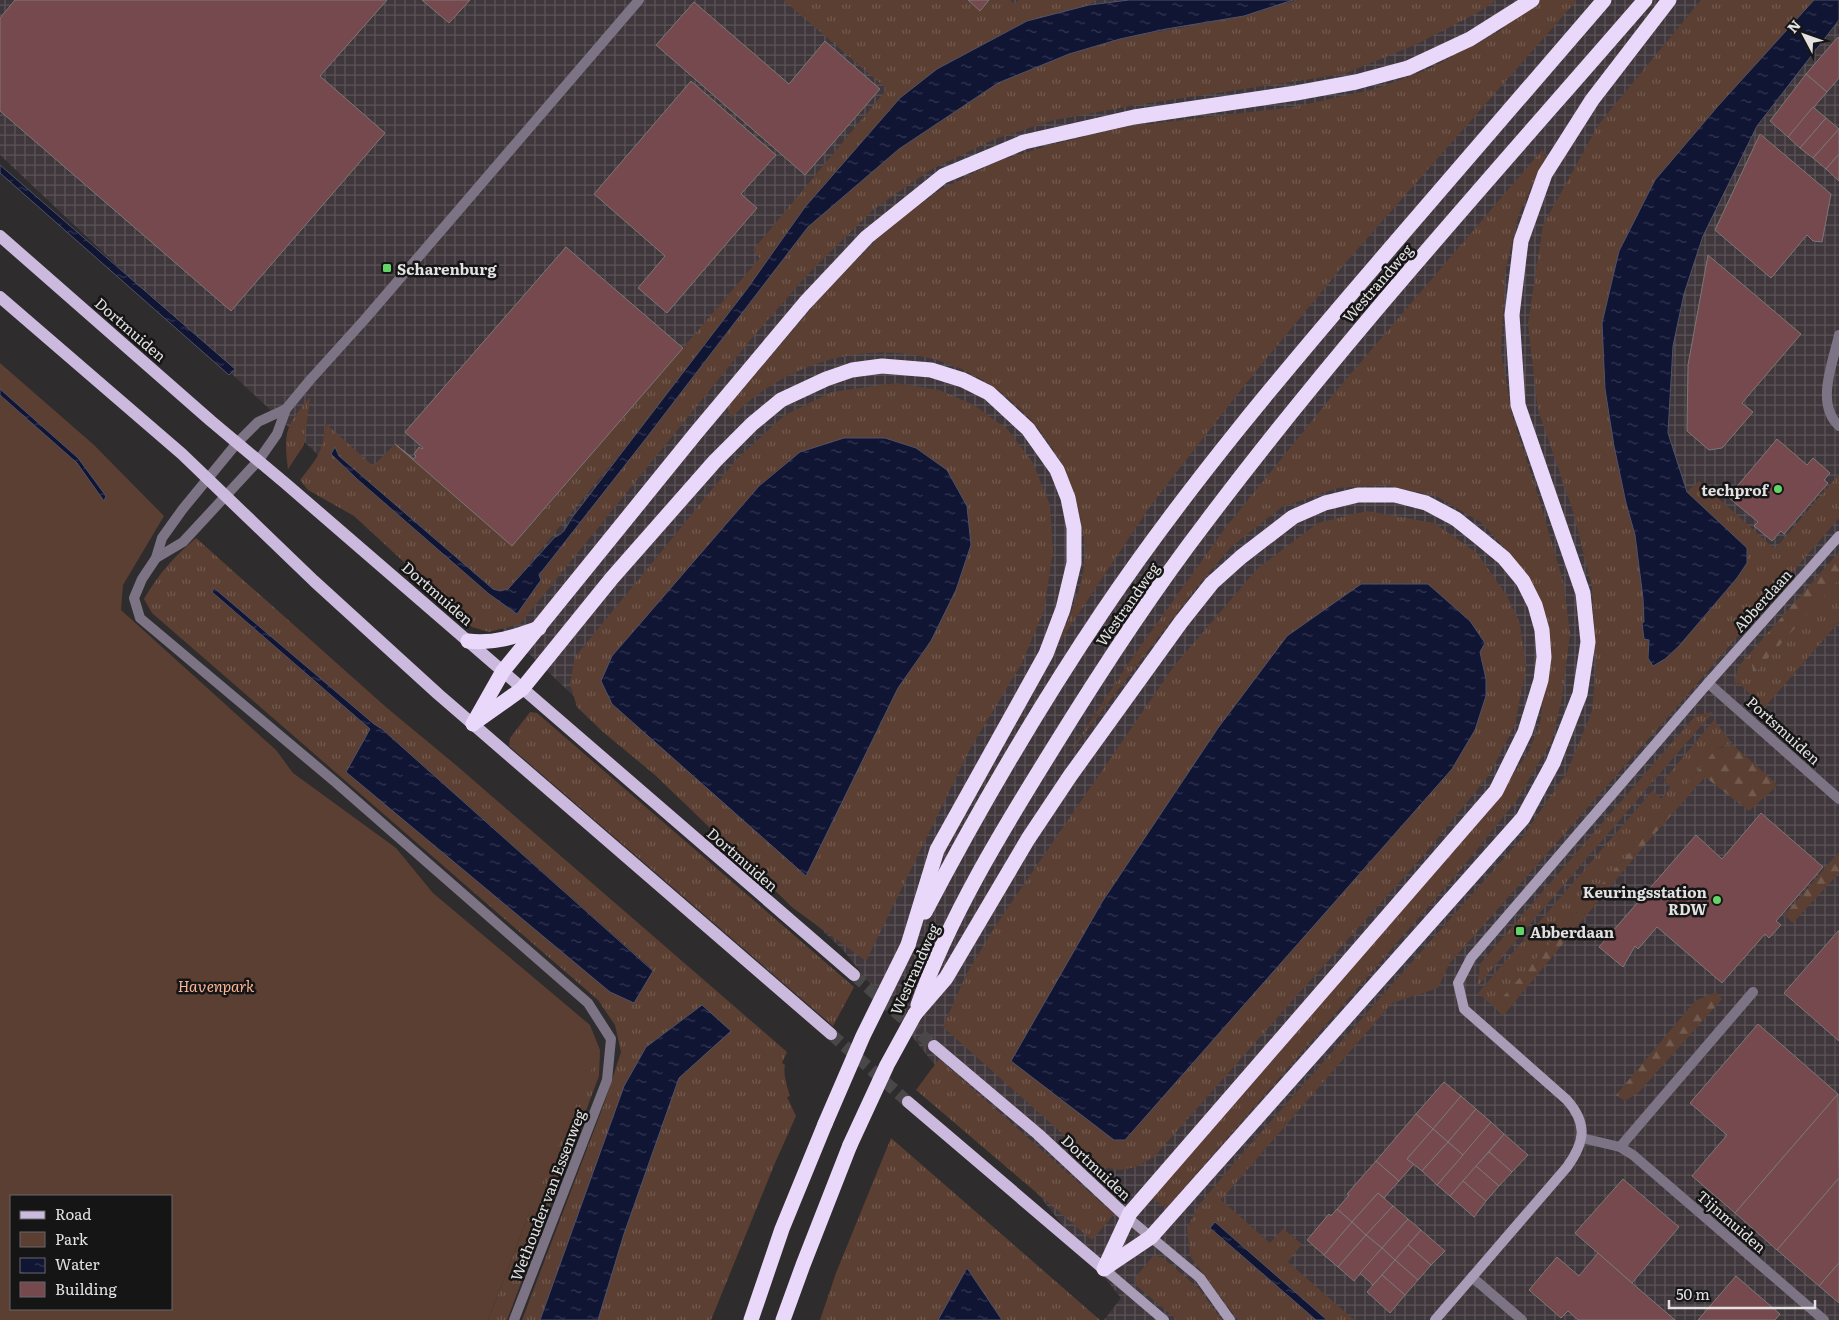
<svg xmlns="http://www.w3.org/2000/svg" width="1839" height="1320" viewBox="0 0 1839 1320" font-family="Literata,serif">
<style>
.industrial{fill:url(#industrial-grid)}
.grass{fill:url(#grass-tufts);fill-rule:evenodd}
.forest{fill:url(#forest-firs)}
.green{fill:#5b3f32;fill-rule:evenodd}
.water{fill:url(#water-ripples);stroke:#505268}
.building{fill:#76494e;stroke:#7b7777}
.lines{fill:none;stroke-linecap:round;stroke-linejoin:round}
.primary-tunnel{stroke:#4a4749;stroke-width:12;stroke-dasharray:12 6;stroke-linecap:butt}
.minor{stroke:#7c7485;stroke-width:10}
.secondary{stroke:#a99cb7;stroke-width:10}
.primary{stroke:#cbbadd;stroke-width:12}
.motorway{stroke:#e9d8fa;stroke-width:15}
.motorway-bridge{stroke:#e9d8fa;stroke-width:15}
.poi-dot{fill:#65d467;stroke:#161516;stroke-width:2}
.labels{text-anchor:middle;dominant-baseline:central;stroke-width:5;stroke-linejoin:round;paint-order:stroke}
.poi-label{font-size:15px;font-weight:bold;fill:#e3e1e2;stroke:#161516;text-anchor:start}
.street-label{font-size:15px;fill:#e3e1e2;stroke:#161516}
.park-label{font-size:15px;font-style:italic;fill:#fab596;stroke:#161516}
</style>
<defs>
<pattern id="industrial-grid" width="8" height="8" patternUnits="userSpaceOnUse" patternTransform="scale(1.25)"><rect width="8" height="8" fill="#3f373b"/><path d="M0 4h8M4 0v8" fill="none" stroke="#5b5457"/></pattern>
<pattern id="grass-tufts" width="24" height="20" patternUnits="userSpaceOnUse" patternTransform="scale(1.25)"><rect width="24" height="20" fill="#5b3f32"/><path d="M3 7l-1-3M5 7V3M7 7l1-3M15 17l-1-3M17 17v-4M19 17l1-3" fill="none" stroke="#725a4f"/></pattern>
<pattern id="forest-firs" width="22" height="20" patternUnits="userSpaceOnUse" patternTransform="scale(1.25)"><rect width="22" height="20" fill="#5b3f32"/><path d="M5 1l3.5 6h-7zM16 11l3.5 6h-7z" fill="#725a4f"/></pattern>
<pattern id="water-ripples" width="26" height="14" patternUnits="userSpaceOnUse" patternTransform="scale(1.25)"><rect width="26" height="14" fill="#111534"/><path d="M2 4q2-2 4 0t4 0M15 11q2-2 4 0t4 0" fill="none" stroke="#343751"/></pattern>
</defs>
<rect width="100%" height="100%" fill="#2f2c2e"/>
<polygon class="industrial" points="0,0 1839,0 1839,1320 1104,1320 1121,1298 843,950 0,155"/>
<g class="grass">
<path d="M783,0H967L980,10L989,0H1010L1014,4L1019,0H1097L1089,5L1027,21L937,69L900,98L805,207L747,289L649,419L508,589L500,591L494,589L339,456L334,447L331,454L357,479L489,594L517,614L541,580L539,575L644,441L808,227L899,149L998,83L1069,54L1120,39L1244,16L1298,0H1497L1477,13L1415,45L1344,74L1142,104L1054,120L995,139L932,169L874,209L809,273L752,338L520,624L489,632L472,627L445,607L406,564L354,516L308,490L300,480C318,457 323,453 325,423L373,466L395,444L513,546L760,258L753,250L887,89Z"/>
<path d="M1540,0H1577L1341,268L1243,387L1151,505L1059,643C1070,615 1085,582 1085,552C1086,546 1084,540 1083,534C1078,500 1070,474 1051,446C982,342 852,323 753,398C745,404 738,411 731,418L727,408L827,290L887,229L940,190L998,161L1051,145L1124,127L1294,107L1375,89L1429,69L1498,32Z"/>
<polygon points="1701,0 1814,0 1655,180 1619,251 1602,323 1626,503 1635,535 1643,598 1644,622 1642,623 1649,640 1648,658 1653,666 1665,659 1746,548 1687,492 1699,481 1775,549 1839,474 1839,518 1681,702 1449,964 1438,988 1392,1003 1221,1200 1270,1243 1283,1229 1302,1244 1288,1262 1354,1320 1327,1320 1215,1222 1210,1228 1316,1320 1238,1320 1190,1256 1187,1228 1199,1205 1241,1155 1522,838 1567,772 1592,711 1596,664 1592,587 1573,511 1538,410 1528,324 1543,225 1599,124"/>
<polygon points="1542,150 1546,155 1518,216 1505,273 1501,353 1512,415 1540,502 1563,581 1570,633 1562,698 1552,740 1517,800 1461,869 1166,1208 1150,1197 1489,811 1529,751 1540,723 1550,647 1512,556 1482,523 1436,496 1384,485 1338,488 1282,507 1232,546 1199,584 1065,759 1135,654 1226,527 1337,390"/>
<polygon points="896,383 939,390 974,405 1008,430 1033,463 1050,505 1053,551 1044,610 1022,663 971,747 866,961 793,908 655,775 603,732 577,707 570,684 575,657 737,459 785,415 832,392"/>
<path d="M310,397L304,445L288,469C283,431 286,426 310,397Z"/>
<polygon points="1367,511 1434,523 1477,553 1507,596 1520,624 1526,667 1515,725 1489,775 1423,856 1291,1002 1154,1157 1136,1167 1120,1170 1102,1167 1065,1136 943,1027 966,975 996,925 1174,666 1258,568 1318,523"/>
<path d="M196,538L387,708L457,766L787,1052L782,1063L785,1065C783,1075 787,1086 790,1096L787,1097L796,1116L775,1163L711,1320H522L604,1104L621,1052L615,1025L598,1000L152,613L144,599C160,572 173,558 196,538ZM374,724L382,729L653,970L634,1003L346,772Z"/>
<polygon points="1839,579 1839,622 1764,708 1739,683 1734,686 1738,667 1751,652 1753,675"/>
<polygon points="530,712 537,713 854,987 833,1026 509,746 510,738"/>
<polygon points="1713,712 1536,917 1477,987 1480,964 1696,715"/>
<polygon points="1714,720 1732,743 1716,749 1657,821 1494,1007 1478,993 1653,790 1661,799 1670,788 1664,780"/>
<polygon points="600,1050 599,1076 507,1320 488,1320 530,1211 282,1320"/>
<polygon points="939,1059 1114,1214 1092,1240 916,1090"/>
<polygon points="891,1138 1100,1320 1002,1320 967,1268 938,1320 820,1320 836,1273"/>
<polygon points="1153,1256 1162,1257 1199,1289 1222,1320 1177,1320 1137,1286 1135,1278"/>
</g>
<g class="forest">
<polygon points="1839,552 1839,579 1753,675 1751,652"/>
<polygon points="1733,745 1778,785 1749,811 1705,777 1644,846 1503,1016 1494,1007 1657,821 1716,749"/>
<polygon points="1839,852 1839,873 1793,923 1784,915"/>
<polygon points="1716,992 1722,999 1639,1092 1625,1101 1616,1095 1695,1001"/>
</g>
<path class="green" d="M0,363L94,445L164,516L123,585L121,610L276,750L293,773L396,848L433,893L590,1025L600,1050L530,1211L488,1320H0ZM11,1196H171V1309H11Z"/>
<g class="water">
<path d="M1129,0H1293L1244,16L1166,29L1120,39L1069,54L998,83L899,149L808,227L644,441L539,575L541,580L517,614L489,594L357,479L331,454L335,447L339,456L493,589L500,591L508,589L555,537C565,534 567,524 574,515L747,289L805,207L900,98L937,69L1027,21L1089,5Z"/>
<polygon points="1814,0 1839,0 1839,20 1757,126 1703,236 1684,294 1673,346 1668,433 1687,492 1747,548 1747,563 1737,578 1679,646 1665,659 1653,666 1648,658 1649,640 1644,639 1642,623 1644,622 1643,598 1635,535 1626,503 1614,446 1605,389 1602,323 1619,251 1655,180 1718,106"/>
<polygon points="0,165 235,369 229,375 0,173"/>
<polygon points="0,389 78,458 106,496 104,501 77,463 0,395"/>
<polygon points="844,438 885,438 916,448 947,470 967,506 971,545 956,590 931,641 898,688 806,876 612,704 601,681 612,656 759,486 800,452"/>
<polygon points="1361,584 1428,584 1470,621 1485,643 1480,652 1486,679 1486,696 1475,730 1452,769 1125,1140 1114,1140 1011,1061 1102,902 1218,728 1287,636"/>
<polygon points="214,588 374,724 382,729 653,971 634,1003 610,992 346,772 370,729 212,592"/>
<polygon points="702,1005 731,1031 679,1078 624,1234 598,1320 540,1320 624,1086 646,1047"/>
<polygon points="1215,1222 1327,1320 1316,1320 1210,1228"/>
<polygon points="967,1268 1002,1320 938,1320"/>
</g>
<g class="building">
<polygon points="15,0 387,0 320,76 385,133 231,311 0,111 0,18"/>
<polygon points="422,0 470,0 449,23"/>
<polygon points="968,0 989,0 980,11"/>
<polygon points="694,2 789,84 825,41 880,89 805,175 656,45"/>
<polygon points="1838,37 1839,38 1839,78 1827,92 1806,74"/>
<polygon points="1806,74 1827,92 1788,137 1770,121"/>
<polygon points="691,81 776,155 741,194 757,208 667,313 638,288 665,256 594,194"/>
<polygon points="1813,107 1826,118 1800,148 1788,137"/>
<polygon points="1826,118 1839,129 1813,158 1800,148"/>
<polygon points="1839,129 1839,154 1826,169 1813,158"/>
<polygon points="1760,134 1831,194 1822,242 1813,241 1807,235 1771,278 1715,230"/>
<polygon points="1839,154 1839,181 1826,169"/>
<polygon points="566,247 683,348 512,546 395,444 414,459 416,456 414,454 419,447 422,449 423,448 405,432"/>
<polygon points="1708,255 1801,334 1742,403 1753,412 1722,448 1709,450 1687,431 1688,365"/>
<polygon points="1777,439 1807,465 1813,458 1830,473 1824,480 1828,483 1784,534 1781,531 1772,541 1754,526 1758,522 1728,497"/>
<polygon points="1761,813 1823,867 1776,921 1781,925 1769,938 1765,934 1722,983 1657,927 1638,949 1635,946 1623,967 1599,947 1696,835 1722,859"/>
<polygon points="1839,930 1839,1041 1784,993"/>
<polygon points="1758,1024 1838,1094 1735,1213 1692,1176 1727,1135 1690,1103"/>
<polygon points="1444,1082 1461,1096 1433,1129 1416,1114"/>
<polygon points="1838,1094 1839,1178 1777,1250 1735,1213"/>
<polygon points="1461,1096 1476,1109 1448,1142 1433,1129"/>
<polygon points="1476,1109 1491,1122 1463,1155 1448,1142"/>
<polygon points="1416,1114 1433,1129 1407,1159 1414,1164 1399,1181 1376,1161"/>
<polygon points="1491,1122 1504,1134 1450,1196 1437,1185"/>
<polygon points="1433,1129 1448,1142 1422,1171 1407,1159"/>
<polygon points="1504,1134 1528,1155 1512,1172 1489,1152"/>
<polygon points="1448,1142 1463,1155 1437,1185 1422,1171"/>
<polygon points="1489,1152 1512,1172 1499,1186 1476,1166"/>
<polygon points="1376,1161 1399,1181 1384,1198 1378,1193 1352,1222 1337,1209 1349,1195 1347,1194"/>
<polygon points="1476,1166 1499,1186 1486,1201 1463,1181"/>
<polygon points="1839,1178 1839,1263 1819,1286 1777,1250"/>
<polygon points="1623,1179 1679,1227 1632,1283 1575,1233"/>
<polygon points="1463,1181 1486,1201 1474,1217 1450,1196"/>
<polygon points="1378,1193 1393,1206 1366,1235 1352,1222"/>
<polygon points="1393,1206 1408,1219 1382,1248 1366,1235"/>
<polygon points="1337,1209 1352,1222 1324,1255 1307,1240 1329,1214 1331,1216"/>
<polygon points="1408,1219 1421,1230 1395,1260 1382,1248"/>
<polygon points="1352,1222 1366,1235 1338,1267 1324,1255"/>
<polygon points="1421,1230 1445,1251 1431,1265 1408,1245"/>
<polygon points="1366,1235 1382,1248 1354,1281 1338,1267"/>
<polygon points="1408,1245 1431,1265 1418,1280 1395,1260"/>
<polygon points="1382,1248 1395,1260 1373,1285 1360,1273"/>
<polygon points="1598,1253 1632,1283 1675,1320 1578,1320 1568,1311 1561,1318 1529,1290 1557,1257 1579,1276"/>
<polygon points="1395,1260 1418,1280 1405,1295 1382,1275"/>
<polygon points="1839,1263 1839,1303 1819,1286"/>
<polygon points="1382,1275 1405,1295 1390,1313 1367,1292"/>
<polygon points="1736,1276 1780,1314 1775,1320 1698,1320"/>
</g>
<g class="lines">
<g class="primary-tunnel">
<polyline points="854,975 934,1046"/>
<polyline points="831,1034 908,1102"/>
</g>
<g class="minor">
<path d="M1839,335C1833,363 1815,404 1839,426"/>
<polyline points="286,409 258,422 237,443 182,510 162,538 156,558 142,579 134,598 140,618 334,781 588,1003 611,1039 607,1080 514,1320"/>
<polyline points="156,558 183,542 258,461 277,434 286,409 310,380 366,318 639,0"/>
<polyline points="1708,683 1839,799"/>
<polyline points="1582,1138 1620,1147 1633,1155 1824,1320"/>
<polyline points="1620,1147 1753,992"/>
<polyline points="1472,1277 1522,1320"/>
</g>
<g class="secondary">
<polyline points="1127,1217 1200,1278 1230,1320"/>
<polyline points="1104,1269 1164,1320"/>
<path d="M1435,1320L1567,1167C1585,1142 1588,1124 1567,1100L1464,1009L1458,983L1471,958L1708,683L1839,536"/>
</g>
<g class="primary">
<polyline points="0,236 211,421 285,483 854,975"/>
<polyline points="0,297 182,454 314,581 438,694 831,1034"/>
<polyline points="934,1046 1038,1134 1127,1217"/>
<polyline points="908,1102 1104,1269"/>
</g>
<g class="motorway">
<path d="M468,641C494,644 514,637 539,628"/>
<polyline points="477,721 522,689 612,578 715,461 752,424 781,400 826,379 852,370 882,366 931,370 963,380 989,393 1028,429 1057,470 1068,498 1074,528 1074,563 1063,609 1046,654 937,850 908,945"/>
<polyline points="473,724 503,671 696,433 805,303 867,237 943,176 1024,142 1134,117 1296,93 1356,82 1408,68 1470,39 1532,0"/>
<path d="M925,912C979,809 1038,708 1103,611C1188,485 1288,367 1387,252C1460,168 1532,84 1604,0"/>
<path d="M918,1005C949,917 1003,829 1052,750C1100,672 1150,595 1206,522C1343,340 1496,172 1645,0"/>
<polyline points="915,1014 946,978 1028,839 1070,776 1181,622 1212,583 1241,557 1293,517 1325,503 1358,495 1395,495 1426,503 1456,519 1481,539 1504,558 1523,581 1535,605 1542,630 1544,657 1541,680 1525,732 1496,791 1130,1213 1104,1269"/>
<polyline points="1105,1268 1151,1237 1523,818 1553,763 1580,694 1588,642 1583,593 1518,405 1512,315 1521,241 1545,174 1592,100 1669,0"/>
<polyline points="751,1320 782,1229 825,1124"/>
<polyline points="783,1320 803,1265 850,1145"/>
</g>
<g class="motorway-bridge">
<polyline points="825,1124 863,1036 908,945"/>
<polyline points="850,1145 887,1065 915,1014"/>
</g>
</g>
<g class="poi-dot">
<rect x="382" y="263" width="10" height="10" rx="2.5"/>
<circle cx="1778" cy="489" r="5"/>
<circle cx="1717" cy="900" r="5"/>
<rect x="1515" y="926" width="10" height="10" rx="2.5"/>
</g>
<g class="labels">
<g class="poi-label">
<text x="397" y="268">Scharenburg</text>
<text x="1768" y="489" text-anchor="end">techprof</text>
<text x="1707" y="891" text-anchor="end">Keuringsstation<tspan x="1707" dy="17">RDW</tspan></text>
<text x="1530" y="931">Abberdaan</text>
</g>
<g class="street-label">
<text transform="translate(1377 283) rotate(-49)">Westrandweg</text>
<text transform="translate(131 329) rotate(41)">Dortmuiden</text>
<text transform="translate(438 593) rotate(41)">Dortmuiden</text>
<text transform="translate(1762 600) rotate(-48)">Abberdaan</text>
<text transform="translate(1127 604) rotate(-55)">Westrandweg</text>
<text transform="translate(1784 730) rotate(42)">Portsmuiden</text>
<text transform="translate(743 859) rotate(41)">Dortmuiden</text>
<text transform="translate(914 969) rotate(-66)">Westrandweg</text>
<text transform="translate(1097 1167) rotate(43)">Dortmuiden</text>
<text transform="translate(547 1195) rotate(-69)">Wethouder van Essenweg</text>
<text transform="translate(1732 1221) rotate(41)">Tijnmuiden</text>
</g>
<g class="park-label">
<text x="216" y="985">Havenpark</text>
</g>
</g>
<rect x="10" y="1195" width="162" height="115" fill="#161516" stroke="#686768"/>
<rect x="20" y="1211" width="25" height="8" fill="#cbbadd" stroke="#686768"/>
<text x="55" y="1220" font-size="15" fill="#e3e1e2">Road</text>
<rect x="20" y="1232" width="25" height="15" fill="#5b3f32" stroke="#686768"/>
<text x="55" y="1245" font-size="15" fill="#e3e1e2">Park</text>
<rect x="20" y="1258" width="25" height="15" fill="url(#water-ripples)" stroke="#686768"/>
<text x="55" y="1270" font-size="15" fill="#e3e1e2">Water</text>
<rect x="20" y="1282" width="25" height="15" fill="#76494e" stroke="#686768"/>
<text x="55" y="1295" font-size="15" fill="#e3e1e2">Building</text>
<g transform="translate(1804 35) rotate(311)" stroke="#161516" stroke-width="4" paint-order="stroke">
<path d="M0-4L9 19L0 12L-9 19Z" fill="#e3e1e2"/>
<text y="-8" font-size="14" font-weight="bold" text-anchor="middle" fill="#e3e1e2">N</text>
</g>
<path d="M1669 1300v8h146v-8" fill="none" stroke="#e3e1e2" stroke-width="2.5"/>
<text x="1676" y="1300" font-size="15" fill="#e3e1e2" stroke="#161516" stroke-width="4" paint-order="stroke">50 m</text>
</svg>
